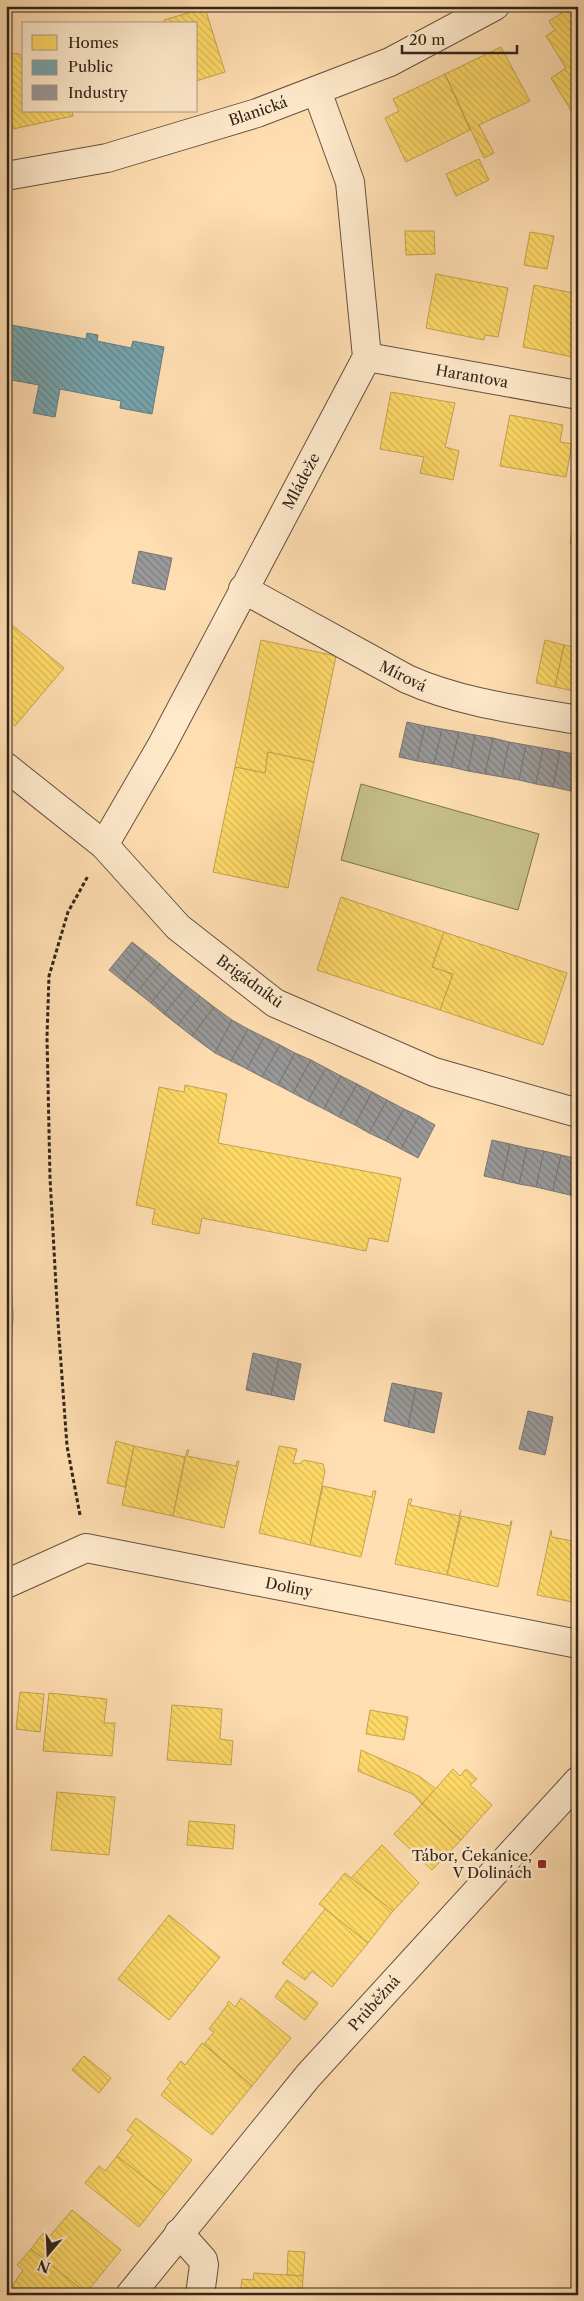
<svg xmlns="http://www.w3.org/2000/svg" width="584" height="2301" viewBox="0 0 584 2301" font-family="'Libre Caslon Text',serif">
<style>
.green{fill:#c6c088;stroke:#7c7251}
.water{fill:url(#water-waves);stroke:#75806f}
.homes{fill:url(#homes-back-hatch);stroke:#c2a34f}
.public{fill:url(#public-back-hatch);stroke:#627e82}
.industry{fill:url(#industry-back-hatch);stroke:#7a7673}
.lines{fill:none;stroke-linecap:round;stroke-linejoin:round}
.street-casing{stroke:#655240;stroke-width:30}
.path{stroke:#32241a;stroke-width:3;stroke-dasharray:4 2.5;stroke-linecap:butt}
.street{stroke:#ffeacc;stroke-width:28}
.poi-dot{fill:#8f2418;stroke:#ffeacc;stroke-width:2}
.labels{text-anchor:middle;dominant-baseline:central;stroke-width:5;stroke-linejoin:round;paint-order:stroke}
.street-label{font-size:15px;fill:#32241a;stroke:#ffeacc}
.poi-label{font-size:15px;fill:#32241a;stroke:#ffeacc;text-anchor:end}
</style>
<defs>
<pattern id="water-waves" width="16" height="10" patternUnits="userSpaceOnUse" patternTransform="scale(1.25)"><rect width="16" height="10" fill="#a1bda7"/><path d="M0 5q4-4 8 0t8 0" fill="none" stroke="#8ba28f"/></pattern>
<pattern id="homes-back-hatch" width="6" height="6" patternUnits="userSpaceOnUse" patternTransform="scale(1.25)"><rect width="6" height="6" fill="#ffd966"/><path d="M-1 5l2 2M0 0l6 6M5-1l2 2" fill="none" stroke="#dbba58"/></pattern>
<pattern id="public-back-hatch" width="6" height="6" patternUnits="userSpaceOnUse" patternTransform="scale(1.25)"><rect width="6" height="6" fill="#76a5af"/><path d="M-1 5l2 2M0 0l6 6M5-1l2 2" fill="none" stroke="#61868e"/></pattern>
<pattern id="industry-back-hatch" width="6" height="6" patternUnits="userSpaceOnUse" patternTransform="scale(1.25)"><rect width="6" height="6" fill="#999"/><path d="M-1 5l2 2M0 0l6 6M5-1l2 2" fill="none" stroke="#7d7d7c"/></pattern>
</defs>
<rect width="100%" height="100%" fill="#ffdeb1"/>
<filter id="stains"><feTurbulence type="fractalNoise" baseFrequency=".004" numOctaves="4"/><feColorMatrix values="0 0 0 0 .2 0 0 0 0 .09 0 0 0 0 .02 0 0 0 .5 -.17"/></filter>
<radialGradient id="worn" r=".72"><stop offset=".6" stop-color="#630" stop-opacity="0"/><stop offset="1" stop-color="#630" stop-opacity=".3"/></radialGradient>
<polygon class="green" points="361,784 539,834 518,910 341,860"/>
<polygon class="water" points="6,1176 13,1315 6,1460"/>
<g class="homes">
<polygon points="572,6 578,6 578,115 575,117 551,78 566,68 546,36 555,30 549,21"/>
<polygon points="205,8 225,72 196,81 196,24 166,24 164,20"/>
<polygon points="501,47 530,101 479,125 494,153 484,158 445,74"/>
<polygon points="16,53 24,56 24,111 72,111 73,116 13,129 6,100 6,56"/>
<polygon points="445,74 470,130 406,162 385,118 399,111 393,99"/>
<polygon points="479,159 489,180 456,196 446,174"/>
<polygon points="405,231 434,231 435,254 406,255"/>
<polygon points="530,232 554,236 547,269 524,265"/>
<polygon points="436,274 508,288 498,337 485,335 484,340 426,328"/>
<polygon points="534,285 578,294 578,358 523,347"/>
<polygon points="391,392 455,403 445,447 459,451 453,480 420,473 424,457 380,449"/>
<polygon points="510,415 563,425 560,442 572,444 566,477 500,466"/>
<polygon points="577,509 578,509 578,545 570,543"/>
<polygon points="6,620 64,668 15,726 6,719"/>
<polygon points="261,640 336,656 314,762 268,752 265,773 235,767"/>
<polygon points="545,640 564,645 555,687 536,683"/>
<polygon points="564,645 578,648 578,671 574,691 555,687"/>
<polygon points="268,752 314,762 288,888 213,872 235,767 265,773"/>
<polygon points="341,897 444,932 432,967 453,974 440,1010 317,970"/>
<polygon points="444,932 567,973 543,1045 440,1010 453,974 432,967"/>
<polygon points="185,1085 227,1094 218,1143 401,1178 388,1242 369,1238 366,1251 202,1218 199,1234 152,1224 155,1209 136,1205 159,1087 184,1092"/>
<polygon points="116,1441 134,1446 125,1487 107,1483"/>
<polygon points="134,1446 185,1457 173,1516 122,1505"/>
<polygon points="279,1446 297,1449 293,1463 299,1464 304,1460 323,1464 325,1471 310,1545 259,1533"/>
<polygon points="187,1450 189,1450 187,1456 236,1466 237,1461 239,1461 224,1528 173,1516"/>
<polygon points="323,1486 372,1497 373,1491 376,1491 361,1557 310,1545"/>
<polygon points="409,1499 412,1499 410,1505 459,1516 461,1510 447,1575 395,1564"/>
<polygon points="461,1516 510,1526 511,1521 512,1521 498,1587 447,1575"/>
<polygon points="551,1530 552,1537 578,1542 578,1603 537,1595"/>
<polygon points="20,1692 44,1694 40,1732 16,1729"/>
<polygon points="49,1693 107,1699 104,1723 115,1723 112,1756 43,1751"/>
<polygon points="172,1705 222,1709 220,1739 233,1741 231,1765 167,1760"/>
<polygon points="370,1710 408,1717 404,1740 366,1734"/>
<polygon points="361,1750 419,1776 436,1789 422,1804 413,1794 358,1771"/>
<polygon points="453,1769 460,1776 466,1769 477,1779 470,1785 492,1805 461,1840 422,1804"/>
<polygon points="57,1792 115,1797 109,1855 51,1850"/>
<polygon points="422,1804 461,1840 432,1870 394,1834"/>
<polygon points="189,1821 235,1825 233,1849 187,1845"/>
<polygon points="382,1845 419,1883 393,1911 351,1878"/>
<polygon points="345,1873 393,1911 368,1943 319,1904"/>
<polygon points="325,1909 368,1943 332,1987 312,1971 305,1980 282,1963"/>
<polygon points="169,1915 220,1957 169,2020 118,1979"/>
<polygon points="287,1980 318,2003 305,2020 275,1997"/>
<polygon points="241,1998 291,2038 252,2086 204,2044 214,2032 209,2029 228,2004 227,2003 229,2001 235,2007"/>
<polygon points="202,2043 252,2086 212,2135 161,2095 171,2082 167,2079 181,2061 185,2065"/>
<polygon points="84,2056 111,2078 99,2093 72,2070"/>
<polygon points="136,2118 192,2160 165,2194 117,2156 133,2135 127,2130"/>
<polygon points="117,2156 165,2194 139,2227 85,2183 99,2166 105,2171"/>
<polygon points="72,2210 121,2250 86,2293 31,2249 43,2233 49,2237"/>
<polygon points="31,2249 86,2293 85,2295 6,2295 23,2270 17,2265"/>
<polygon points="288,2251 305,2252 303,2276 287,2275"/>
<polygon points="254,2273 303,2276 302,2295 240,2295 242,2279 253,2280"/>
</g>
<polygon class="public" points="6,324 86,339 87,333 98,335 97,341 131,348 133,341 164,347 152,414 120,408 121,401 60,389 55,417 33,413 39,385 6,379"/>
<g class="industry">
<polygon points="139,551 172,558 165,590 132,583"/>
<polygon points="407,722 425,726 417,761 399,757"/>
<polygon points="425,726 442,729 434,764 417,761"/>
<polygon points="442,729 459,732 451,767 434,764"/>
<polygon points="459,732 475,735 468,771 451,767"/>
<polygon points="475,735 493,738 485,774 468,771"/>
<polygon points="493,738 509,742 502,777 485,774"/>
<polygon points="509,742 526,745 519,780 502,777"/>
<polygon points="526,745 543,748 536,784 519,780"/>
<polygon points="543,748 560,751 553,787 536,784"/>
<polygon points="560,751 578,755 571,791 553,787"/>
<polygon points="132,942 146,953 124,982 109,970"/>
<polygon points="146,953 160,964 137,992 124,982"/>
<polygon points="160,964 173,975 151,1003 137,992"/>
<polygon points="173,975 187,986 164,1014 151,1003"/>
<polygon points="187,986 200,996 178,1025 164,1014"/>
<polygon points="200,996 214,1007 192,1036 178,1025"/>
<polygon points="214,1007 232,1020 215,1053 192,1036"/>
<polygon points="232,1020 248,1029 231,1061 215,1053"/>
<polygon points="248,1029 264,1037 247,1069 231,1061"/>
<polygon points="264,1037 280,1045 262,1077 247,1069"/>
<polygon points="280,1045 295,1053 278,1085 262,1077"/>
<polygon points="295,1053 311,1060 293,1093 278,1085"/>
<polygon points="311,1060 326,1068 308,1101 293,1093"/>
<polygon points="326,1068 341,1076 324,1109 308,1101"/>
<polygon points="341,1076 357,1084 339,1117 324,1109"/>
<polygon points="357,1084 372,1092 355,1125 339,1117"/>
<polygon points="372,1092 387,1100 369,1133 355,1125"/>
<polygon points="387,1100 404,1109 386,1141 369,1133"/>
<polygon points="404,1109 419,1116 401,1149 386,1141"/>
<polygon points="419,1116 435,1125 418,1158 401,1149"/>
<polygon points="492,1140 510,1144 502,1180 484,1176"/>
<polygon points="510,1144 527,1148 519,1184 502,1180"/>
<polygon points="527,1148 544,1151 536,1187 519,1184"/>
<polygon points="544,1151 561,1155 553,1191 536,1187"/>
<polygon points="561,1155 578,1159 570,1195 553,1191"/>
<polygon points="578,1159 578,1197 570,1195"/>
<polygon points="253,1353 279,1359 271,1395 246,1390"/>
<polygon points="279,1359 301,1364 294,1400 271,1395"/>
<polygon points="392,1383 416,1388 408,1427 384,1421"/>
<polygon points="416,1388 442,1393 434,1433 408,1427"/>
<polygon points="528,1411 553,1417 545,1455 519,1449"/>
</g>
<g class="lines">
<defs>
<g id="street">
<polyline points="6,176 107,158 257,113 390,62 495,6"/>
<polyline points="367,357 578,395"/>
<path d="M243,589L407,679C461,703 520,710 578,720"/>
<polyline points="6,767 104,845 178,927 275,1003 434,1072 578,1113"/>
<polyline points="104,845 162,745 367,357 350,182 317,91"/>
<polyline points="6,1584 86,1548 578,1644"/>
<polyline points="179,2233 203,2260 204,2265 200,2295"/>
<polyline points="130,2295 308,2076 578,1781"/>
</g>
</defs>
<use href="#street" class="street-casing"/>
<g class="path">
<polyline points="576,1078 578,1069"/>
<polyline points="80,1515 67,1446 58,1322 50,1178 47,1037 49,976 68,912 88,876"/>
</g>
<use href="#street" class="street"/>
</g>
<rect class="poi-dot" x="537" y="1859" width="10" height="10" rx="2.5"/>
<g class="labels">
<g class="street-label">
<text transform="translate(258 111) rotate(-19)">Blanická</text>
<text transform="translate(472 376) rotate(10)">Harantova</text>
<text transform="translate(301 481) rotate(-62)">Mládeže</text>
<text transform="translate(403 676) rotate(26)">Mírová</text>
<text transform="translate(250 981) rotate(36)">Brigádníků</text>
<text transform="translate(289 1587) rotate(11)">Doliny</text>
<text transform="translate(374 2003) rotate(-48)">Průběžná</text>
</g>
<g class="poi-label">
<text x="532" y="1855">Tábor, Čekanice,<tspan x="532" dy="17">V Dolinách</tspan></text>
</g>
</g>
<rect width="584" height="2301" fill="none" stroke="#ffdeb1" stroke-width="25"/>
<rect x="8" y="8" width="569" height="2286" fill="none" stroke="#32241a" stroke-width="2.5"/>
<rect x="12" y="12" width="559" height="2276" fill="none" stroke="#32241a"/>
<rect x="22" y="22" width="175" height="90" fill="#ffeacc" stroke="#ad9b85"/>
<rect x="32" y="35" width="25" height="15" fill="#ffd966" stroke="#ad9b85"/>
<text x="68" y="48" font-size="15" fill="#32241a">Homes</text>
<rect x="32" y="60" width="25" height="15" fill="#76a5af" stroke="#ad9b85"/>
<text x="68" y="72" font-size="15" fill="#32241a">Public</text>
<rect x="32" y="85" width="25" height="15" fill="#999999" stroke="#ad9b85"/>
<text x="68" y="98" font-size="15" fill="#32241a">Industry</text>
<g transform="translate(48 2254) rotate(199)" stroke="#ffeacc" stroke-width="4" paint-order="stroke">
<path d="M0-4L9 19L0 12L-9 19Z" fill="#32241a"/>
<text y="-8" font-size="14" font-weight="bold" text-anchor="middle" fill="#32241a">N</text>
</g>
<path d="M402 45v8h115v-8" fill="none" stroke="#32241a" stroke-width="2.5"/>
<text x="409" y="45" font-size="15" fill="#32241a" stroke="#ffeacc" stroke-width="4" paint-order="stroke">20 m</text>
<rect width="100%" height="100%" filter="url(#stains)"/>
<rect width="100%" height="100%" fill="url(#worn)"/>
</svg>
